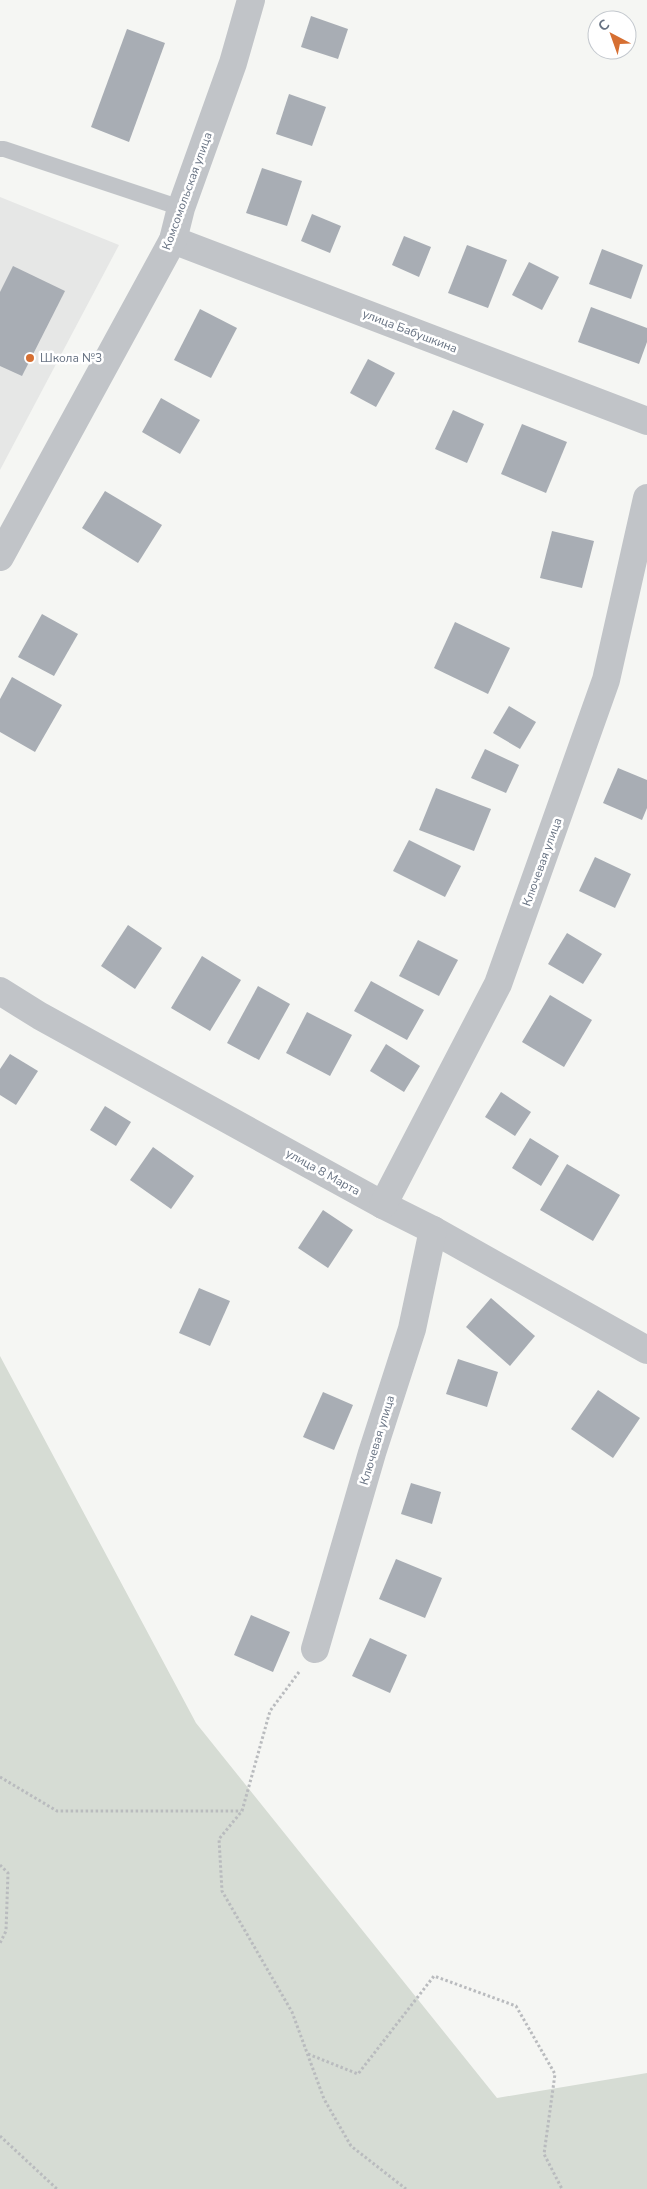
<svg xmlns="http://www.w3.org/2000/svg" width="647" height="2189" viewBox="0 0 647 2189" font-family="'Nunito Sans',sans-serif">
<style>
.built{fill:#e6e7e6}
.green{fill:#d6dcd4}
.building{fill:#a8adb4}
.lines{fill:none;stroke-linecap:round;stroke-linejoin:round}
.path{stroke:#b9bbbe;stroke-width:3;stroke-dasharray:2.5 2.5;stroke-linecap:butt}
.service{stroke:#c1c4c8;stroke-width:16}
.minor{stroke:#c1c4c8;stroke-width:28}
.poi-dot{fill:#d66f32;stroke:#fff;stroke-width:2}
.labels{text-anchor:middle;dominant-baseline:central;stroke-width:5;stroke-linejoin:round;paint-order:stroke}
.street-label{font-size:12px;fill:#677282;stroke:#fff}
.poi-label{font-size:12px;fill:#677282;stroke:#fff;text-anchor:start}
</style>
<rect width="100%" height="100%" fill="#f5f6f3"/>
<polygon class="built" points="0,197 119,245 0,470"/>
<polygon class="green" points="0,1356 196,1723 497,2098 647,2073 647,2189 0,2189"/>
<g class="building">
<polygon points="311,16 348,29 338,59 301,47"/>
<polygon points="127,29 165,43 129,142 91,127"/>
<polygon points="289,94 326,107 312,146 276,134"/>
<polygon points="262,168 302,181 287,226 246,213"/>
<polygon points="312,214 341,226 330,253 301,241"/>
<polygon points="404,236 431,247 419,277 392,265"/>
<polygon points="467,245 507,260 488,308 448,293"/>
<polygon points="602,249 643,265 631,299 589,284"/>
<polygon points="529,262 559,277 542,310 512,295"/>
<polygon points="13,266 65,291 22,376 0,366 0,292"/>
<polygon points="591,307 647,328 647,342 639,364 578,342"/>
<polygon points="200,309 237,328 211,378 174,360"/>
<polygon points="368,359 395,373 376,407 350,393"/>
<polygon points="161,398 200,420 180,454 142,432"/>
<polygon points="453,410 484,424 467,463 435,449"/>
<polygon points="522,424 567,442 546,493 501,474"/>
<polygon points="105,491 162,525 138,563 82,528"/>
<polygon points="552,531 594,541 582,588 540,578"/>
<polygon points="42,614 78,634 54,676 18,657"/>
<polygon points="455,622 510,648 488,694 434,668"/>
<polygon points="12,677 62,705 35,752 0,732 0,699"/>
<polygon points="509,706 536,722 520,749 493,733"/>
<polygon points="485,749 519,765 506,793 471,778"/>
<polygon points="618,768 647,780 647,808 642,820 603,803"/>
<polygon points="436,788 491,809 474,851 419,830"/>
<polygon points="409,840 461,866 445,897 393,871"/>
<polygon points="595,857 631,874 615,908 579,891"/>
<polygon points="128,925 162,948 135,989 101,966"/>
<polygon points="567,933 602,954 583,984 548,964"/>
<polygon points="418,940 458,960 439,996 399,976"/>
<polygon points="202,956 241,980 210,1031 171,1008"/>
<polygon points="371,981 424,1010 407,1040 354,1011"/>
<polygon points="258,986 290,1004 259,1060 227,1043"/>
<polygon points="550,995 592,1020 564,1067 522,1042"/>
<polygon points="307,1012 352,1035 330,1076 286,1053"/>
<polygon points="386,1044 420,1066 404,1092 370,1071"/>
<polygon points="10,1054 38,1071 16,1105 0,1095 0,1069"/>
<polygon points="501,1092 531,1112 515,1136 485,1117"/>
<polygon points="105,1106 131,1122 116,1146 90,1130"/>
<polygon points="530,1138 559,1156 541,1186 512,1168"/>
<polygon points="153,1147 194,1176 171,1209 130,1180"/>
<polygon points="567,1164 620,1195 593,1241 540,1210"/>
<polygon points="323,1210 353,1230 328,1268 298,1248"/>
<polygon points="199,1288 230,1301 210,1346 179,1333"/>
<polygon points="491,1298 535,1336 510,1366 466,1327"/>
<polygon points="458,1359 498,1372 487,1407 446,1394"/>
<polygon points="598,1390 640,1418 613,1458 571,1429"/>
<polygon points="323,1392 353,1405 334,1450 303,1437"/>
<polygon points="411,1483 441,1492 432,1524 401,1514"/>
<polygon points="396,1559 442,1578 425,1618 379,1599"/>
<polygon points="251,1615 290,1632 273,1672 234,1655"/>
<polygon points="370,1638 407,1655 390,1693 352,1676"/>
</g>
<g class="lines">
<g class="path">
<polyline points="299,1672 270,1711 242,1811 219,1839 222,1891 292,2012 324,2099 351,2146 406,2189"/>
<polyline points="0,1777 57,1811 241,1811"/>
<polyline points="0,1865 8,1873 6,1931 0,1943"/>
<polyline points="308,2054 358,2074 434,1976 516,2006 555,2074 544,2154 562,2189"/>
<polyline points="0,2136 57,2189"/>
</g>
<polyline class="service" points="0,149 4,149 181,208"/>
<g class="minor">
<polyline points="173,240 647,421"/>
<polyline points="0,557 173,240 181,208 233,63 251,0"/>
<polyline points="0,991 40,1016 383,1205 433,1230 647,1350"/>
<polyline points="383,1205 498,984 606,680 647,498"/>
<polyline points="315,1649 372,1453 412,1329 433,1230"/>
</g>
</g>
<circle class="poi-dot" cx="30" cy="358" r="5"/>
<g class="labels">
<g class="street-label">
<text transform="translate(187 191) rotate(-70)">Комсомольская улица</text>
<text transform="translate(410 331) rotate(21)">улица Бабушкина</text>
<text transform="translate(542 862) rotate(-70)">Ключевая улица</text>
<text transform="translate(323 1172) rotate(29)">улица 8 Марта</text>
<text transform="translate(377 1440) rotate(-73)">Ключевая улица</text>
</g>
<g class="poi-label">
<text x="40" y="358">Школа №3</text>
</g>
</g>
<g transform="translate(612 35) rotate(319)"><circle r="24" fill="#ffffff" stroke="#c2c7cd"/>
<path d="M0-4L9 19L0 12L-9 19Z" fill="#d66f32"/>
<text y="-8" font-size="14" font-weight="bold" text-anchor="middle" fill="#677282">С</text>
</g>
</svg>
